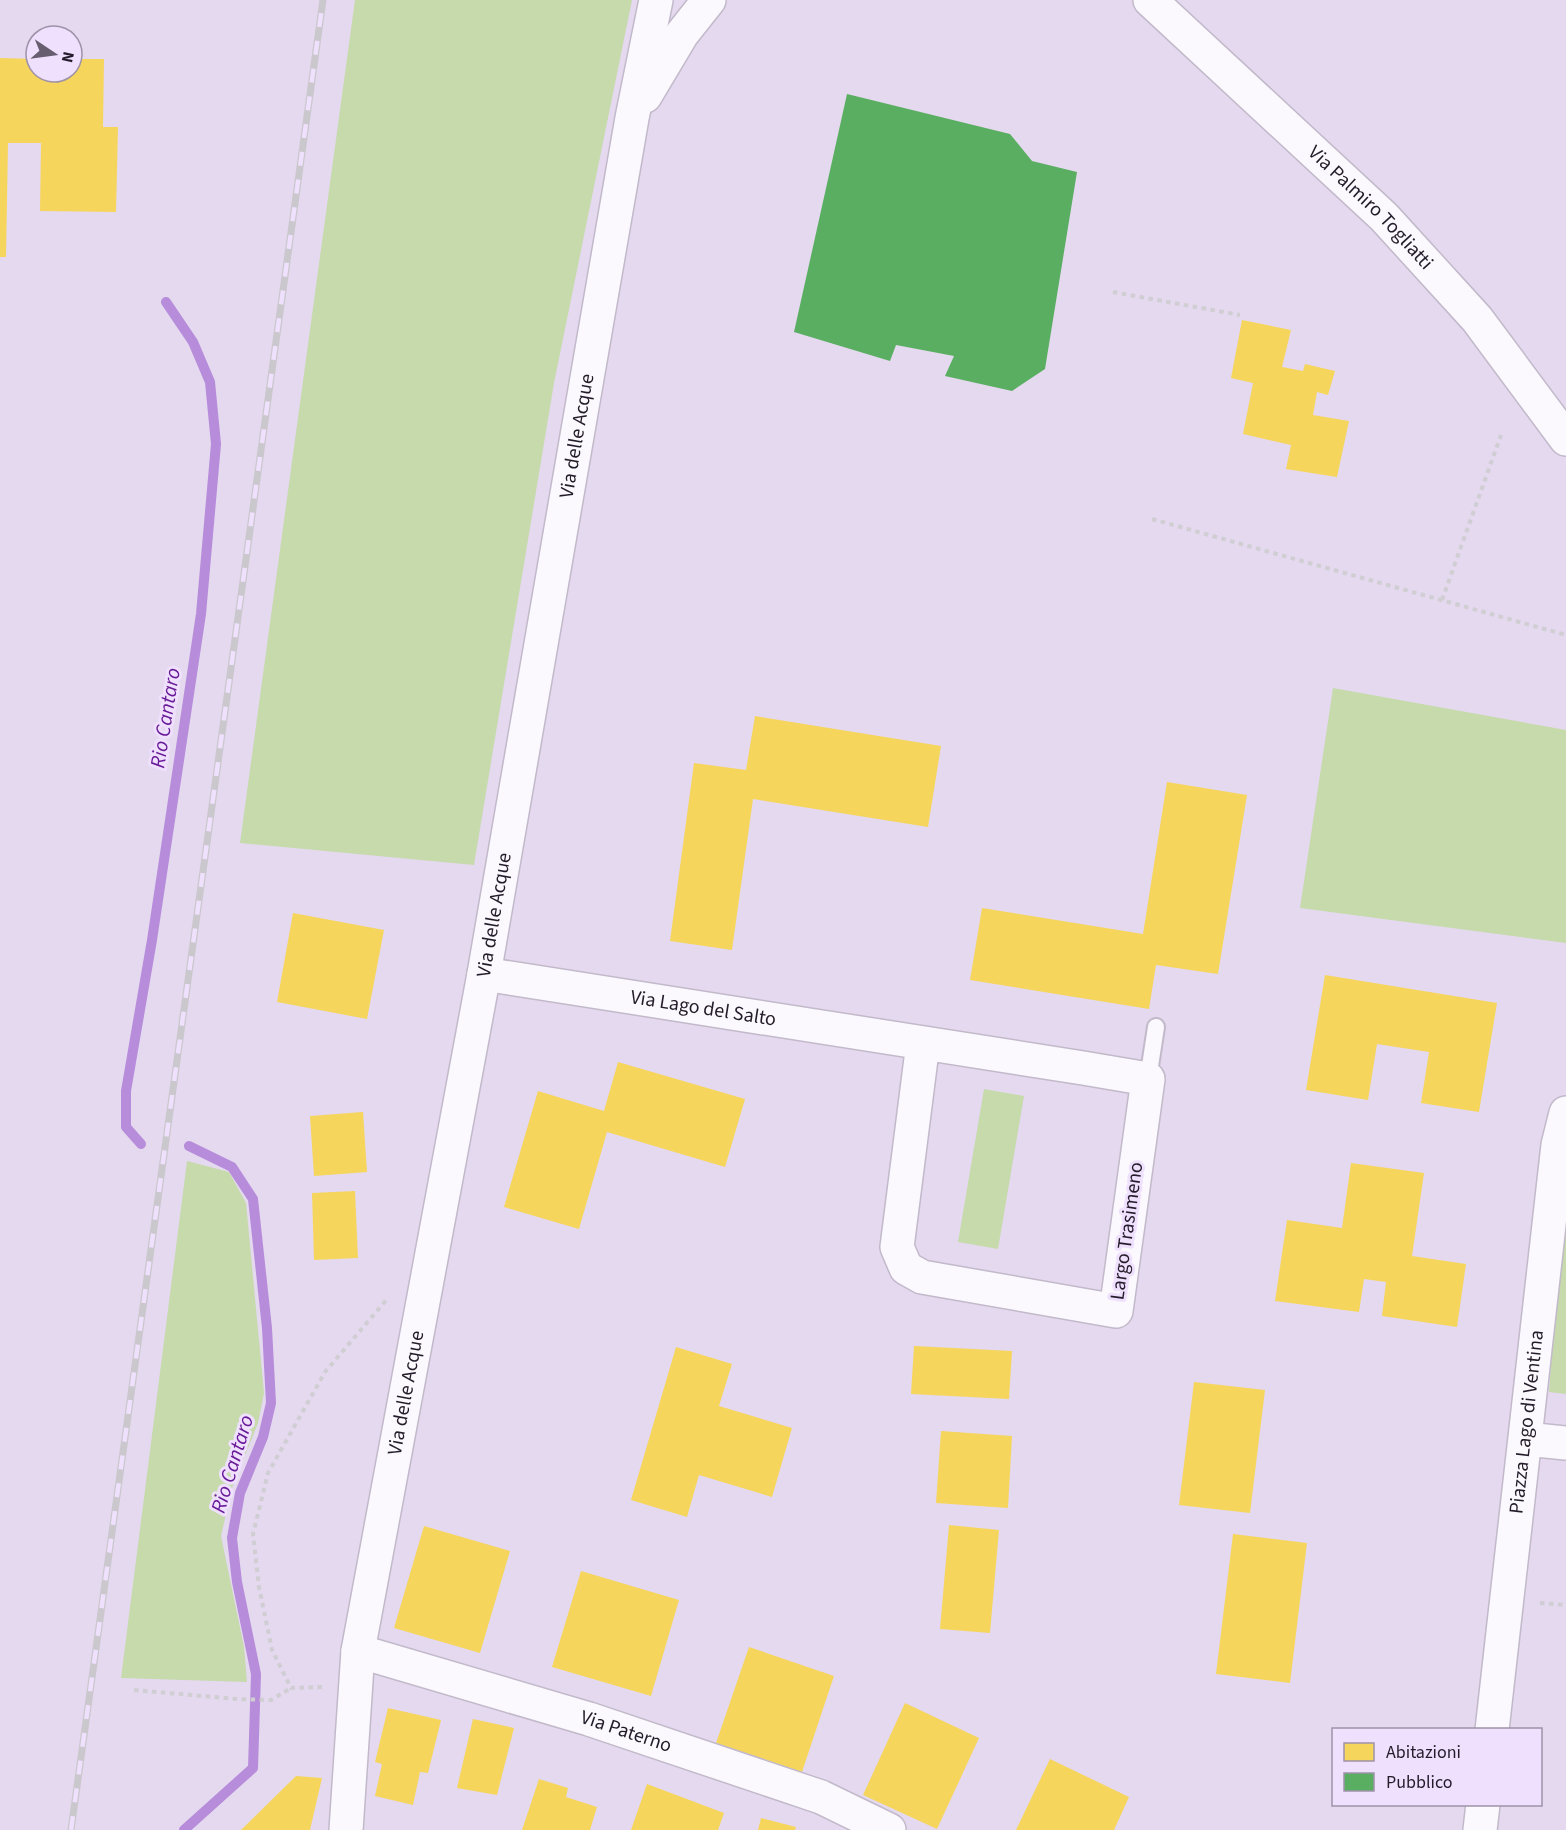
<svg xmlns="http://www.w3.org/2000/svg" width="1566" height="1830" viewBox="0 0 1566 1830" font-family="'Source Sans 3',sans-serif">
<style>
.green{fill:#c6daab}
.homes{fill:#f6d55c}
.public{fill:#5aae61}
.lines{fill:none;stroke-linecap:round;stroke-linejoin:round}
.stream{stroke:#b78cda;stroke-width:10}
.lane-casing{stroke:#c2b9ca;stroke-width:20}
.street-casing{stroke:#c2b9ca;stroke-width:36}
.secondary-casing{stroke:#c2b9ca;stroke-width:36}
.path{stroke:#d0cdd3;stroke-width:4;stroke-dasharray:4.5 4.5;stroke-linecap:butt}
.lane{stroke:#fbf9fd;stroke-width:16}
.street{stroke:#fbf9fd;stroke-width:33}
.secondary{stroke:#fbf9fd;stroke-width:33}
.rail-casing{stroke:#cac7cd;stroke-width:7}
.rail{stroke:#efe0fe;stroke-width:4.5;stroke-dasharray:14;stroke-linecap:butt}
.labels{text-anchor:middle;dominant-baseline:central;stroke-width:6;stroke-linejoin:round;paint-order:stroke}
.street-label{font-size:20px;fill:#241c2a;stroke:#efe0fe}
.water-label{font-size:21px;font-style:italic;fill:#691b97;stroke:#efe0fe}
</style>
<rect width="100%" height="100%" fill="#e4d9ef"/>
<g class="green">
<polygon points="355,0 632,0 554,383 474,865 240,843"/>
<polygon points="1333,688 1566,730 1566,943 1300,908"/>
<polygon points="984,1089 1024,1096 998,1249 958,1242"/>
<polygon points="187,1161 229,1172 246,1203 264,1393 258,1423 232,1488 221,1536 244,1647 247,1682 121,1678"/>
<polygon points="1566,1207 1566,1394 1549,1392 1560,1247"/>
</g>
<g class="homes">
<polygon points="0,58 36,59 36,72 72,72 72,59 104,59 103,127 118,127 116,212 40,211 41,143 8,143 6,257 0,257"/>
<polygon points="1242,320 1291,330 1282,367 1303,371 1305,364 1335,371 1328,395 1317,392 1313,415 1349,421 1337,477 1286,469 1291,445 1243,434 1253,383 1231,378"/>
<polygon points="755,716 941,746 928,827 753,799 732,950 670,941 694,763 746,770"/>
<polygon points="1167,782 1247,795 1218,974 1156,965 1149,1009 970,980 982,908 1143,934"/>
<polygon points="293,913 384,930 367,1019 277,1002"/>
<polygon points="1325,975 1497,1003 1479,1112 1421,1103 1429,1052 1377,1044 1368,1100 1306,1090"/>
<polygon points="618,1062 745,1099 725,1167 607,1132 579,1229 504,1207 538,1091 604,1111"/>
<polygon points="363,1112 367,1172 314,1176 310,1116"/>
<polygon points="1351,1163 1424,1173 1412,1256 1466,1264 1457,1327 1382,1316 1386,1282 1364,1279 1359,1312 1275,1301 1287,1220 1342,1228"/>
<polygon points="355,1191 358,1258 314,1260 312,1193"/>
<polygon points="914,1346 1012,1351 1009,1399 911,1394"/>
<polygon points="676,1347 732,1364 719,1406 792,1428 772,1497 699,1475 687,1517 631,1500"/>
<polygon points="1194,1382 1265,1390 1250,1513 1179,1505"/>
<polygon points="941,1431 1012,1436 1008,1508 936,1503"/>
<polygon points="949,1525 999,1530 990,1633 940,1629"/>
<polygon points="424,1526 510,1551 480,1653 394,1628"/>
<polygon points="1233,1534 1307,1543 1290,1683 1216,1674"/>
<polygon points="581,1571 679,1600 651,1696 552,1667"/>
<polygon points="749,1647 834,1676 802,1772 716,1743"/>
<polygon points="905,1703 979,1738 937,1829 863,1795"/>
<polygon points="388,1708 441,1720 428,1773 420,1772 413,1805 375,1796 382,1764 375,1762"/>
<polygon points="473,1719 514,1728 497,1795 457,1788"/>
<polygon points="1050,1759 1129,1797 1114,1830 1016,1830"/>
<polygon points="296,1776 322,1778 310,1830 241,1830"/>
<polygon points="539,1779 568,1788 566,1797 597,1807 590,1830 522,1830"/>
<polygon points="647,1784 724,1813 718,1830 631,1830"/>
<polygon points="761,1818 796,1827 795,1830 758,1830"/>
</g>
<polygon class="public" points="847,94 1010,134 1032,161 1077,172 1045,369 1012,391 945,376 954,356 896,345 890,361 794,332"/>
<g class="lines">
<g class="stream">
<polyline points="141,1144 126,1127 126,1091 152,940 201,614 216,444 210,382 193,342 166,302"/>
<polyline points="184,1830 253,1768 256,1674 237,1582 232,1538 240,1493 263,1437 271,1403 267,1328 253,1199 232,1167 189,1146"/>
</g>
<defs>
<polyline id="lane" points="1148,1079 1156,1027"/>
<g id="street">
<polyline points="645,96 682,34 709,0"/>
<path id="s1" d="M484,974L1083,1068L1148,1079L1116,1311L922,1277L906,1268L897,1247L923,1043"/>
<polyline points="1526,1439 1566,1443"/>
<path id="s2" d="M358,1651L589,1719L821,1797L889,1830"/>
<path id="s3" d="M1492,1730L1558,1145L1566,1113"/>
<path id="s4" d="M346,1830L358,1651L484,974L632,118L656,0"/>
<polyline points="1480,1830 1483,1804"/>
</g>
<g id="secondary">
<path id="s5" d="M1150,0L1384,217L1477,319L1566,439"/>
</g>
</defs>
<use href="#lane" class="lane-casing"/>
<use href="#street" class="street-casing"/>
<use href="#secondary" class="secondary-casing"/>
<g class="path">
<polyline points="1113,292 1240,315"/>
<polyline points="1152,519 1566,635"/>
<polyline points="1442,600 1501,435"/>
<polyline points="1540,1603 1566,1605"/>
<polyline points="322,1687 291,1688 272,1650 259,1587 253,1534 268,1473 325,1372 388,1298"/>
<polyline points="134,1690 237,1699 271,1700 291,1688"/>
</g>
<use href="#lane" class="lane"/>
<use href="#street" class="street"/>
<use href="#secondary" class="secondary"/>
<defs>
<polyline id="rail" points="71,1830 323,0"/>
</defs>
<use href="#rail" class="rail-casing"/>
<use href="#rail" class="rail"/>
</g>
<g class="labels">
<g class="street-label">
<text stroke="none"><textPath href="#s5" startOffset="303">Via Palmiro Togliatti</textPath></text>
<text stroke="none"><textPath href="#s4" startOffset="1414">Via delle Acque</textPath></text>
<text stroke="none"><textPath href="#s4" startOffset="928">Via delle Acque</textPath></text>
<text stroke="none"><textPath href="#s1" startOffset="222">Via Lago del Salto</textPath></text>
<text transform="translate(1127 1231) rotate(-82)">Largo Trasimeno</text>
<text stroke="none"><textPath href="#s4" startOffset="442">Via delle Acque</textPath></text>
<text stroke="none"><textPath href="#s3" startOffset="310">Piazza Lago di Ventina</textPath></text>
<text stroke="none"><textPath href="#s2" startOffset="280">Via Paterno</textPath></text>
</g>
<g class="water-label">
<text transform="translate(165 718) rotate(-81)">Rio Cantaro</text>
<text transform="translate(232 1464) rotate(-73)">Rio Cantaro</text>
</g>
</g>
<rect x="1332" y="1728" width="210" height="78" fill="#efe0fe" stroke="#9e92a9" stroke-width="1.5"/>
<rect x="1344" y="1743" width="30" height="18" fill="#f6d55c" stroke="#9e92a9" stroke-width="1.5"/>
<text x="1386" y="1758" font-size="18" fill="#241c2a">Abitazioni</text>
<rect x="1344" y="1773" width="30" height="18" fill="#5aae61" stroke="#9e92a9" stroke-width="1.5"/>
<text x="1386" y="1788" font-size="18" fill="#241c2a">Pubblico</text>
<g transform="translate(54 54) rotate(103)"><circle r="28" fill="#efe0fe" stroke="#9e92a9" stroke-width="1.5"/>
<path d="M0-4.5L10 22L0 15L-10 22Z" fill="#675e6f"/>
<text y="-9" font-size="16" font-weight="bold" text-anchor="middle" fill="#241c2a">N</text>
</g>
</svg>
